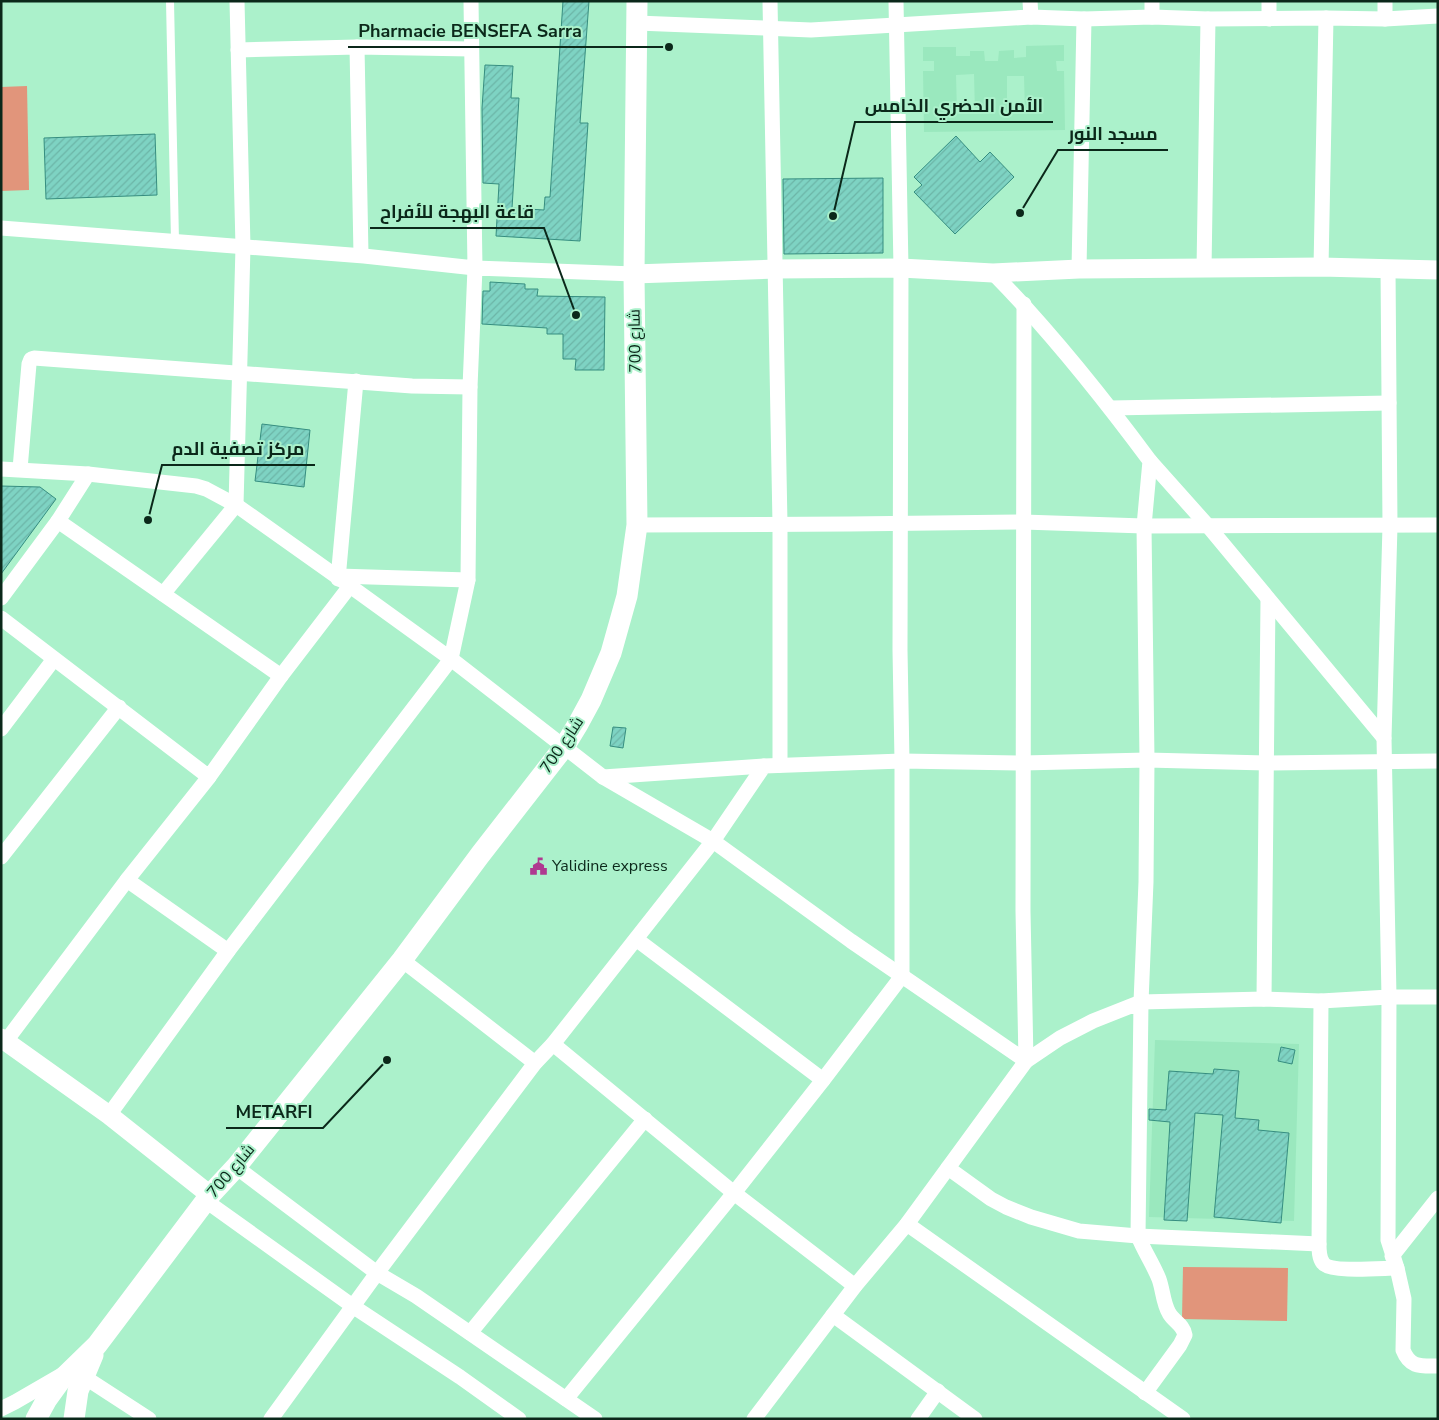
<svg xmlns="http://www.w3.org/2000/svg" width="1439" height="1420" viewBox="0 0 1439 1420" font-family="'Nunito Sans',Cairo,sans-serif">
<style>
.built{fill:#9ae8be;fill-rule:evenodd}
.garden{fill:#e1957b}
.building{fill:url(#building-hatch);stroke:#368e80}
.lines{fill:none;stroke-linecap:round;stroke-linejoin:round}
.service{stroke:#fff;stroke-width:8}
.minor{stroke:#fff;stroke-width:15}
.tertiary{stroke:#fff;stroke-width:19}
.secondary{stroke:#fff;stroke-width:21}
.labels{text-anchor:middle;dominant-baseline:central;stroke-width:4;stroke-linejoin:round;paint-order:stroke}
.street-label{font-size:16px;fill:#0b281a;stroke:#abf1cb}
.poi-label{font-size:16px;fill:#0b281a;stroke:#abf1cb;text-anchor:start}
.leader{fill:none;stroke:#0b281a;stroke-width:2}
.callout-dot{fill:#0b281a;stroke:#abf1cb;stroke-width:2}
.callout-label{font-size:18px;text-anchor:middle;font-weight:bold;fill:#0b281a;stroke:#abf1cb;stroke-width:4;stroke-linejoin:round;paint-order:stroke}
</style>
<defs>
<pattern id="building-hatch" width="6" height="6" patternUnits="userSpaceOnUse" patternTransform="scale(1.25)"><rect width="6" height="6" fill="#7ed3c3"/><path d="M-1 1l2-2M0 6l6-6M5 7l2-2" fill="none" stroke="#6cb5a7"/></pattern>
</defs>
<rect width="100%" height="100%" fill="#abf1cb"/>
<g class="built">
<path d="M1064,45V61H1056L1057,71H1064L1065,130L924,132L923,71H934V61H923V47H956V56H970V51H984L985,61H998L999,51L1014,50V58L1026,57V46ZM974,74L975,112H957L956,75ZM1007,76H1024L1025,113H1007Z"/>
<polygon points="1155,1040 1299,1044 1294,1221 1149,1217"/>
</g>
<g class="garden">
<polygon points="27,86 29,190 1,191 1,87"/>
<polygon points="1183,1267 1288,1268 1287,1321 1182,1319"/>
</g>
<g class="building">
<polygon points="563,1 589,1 580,123 588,123 580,241 496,236 499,184 483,183 482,108 485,65 513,66 511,98 519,98 512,208 544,210 545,197 550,197"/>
<polygon points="155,134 157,195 46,199 44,138"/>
<polygon points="956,136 980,162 990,152 1014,177 955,234 914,192 922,185 914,177"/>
<polygon points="883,178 883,253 784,254 783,179"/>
<polygon points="490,282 525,284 525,289 538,289 537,296 605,297 604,370 575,370 576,359 563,359 563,334 547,334 547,328 482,324 483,291 490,291"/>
<polygon points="262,424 310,430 304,487 255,481"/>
<polygon points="1,486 40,487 56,499 1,574"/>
<polygon points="613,727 626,728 623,748 610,746"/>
<polygon points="1281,1047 1295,1050 1292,1064 1278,1061"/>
<polygon points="1214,1069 1239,1071 1235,1118 1259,1120 1258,1130 1289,1133 1281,1223 1214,1217 1223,1115 1195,1113 1187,1221 1164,1220 1170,1122 1149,1120 1149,1109 1166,1110 1169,1071 1213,1074"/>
</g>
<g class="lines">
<polyline class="service" points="170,1 175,241"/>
<g class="minor">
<polyline points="770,1 780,524 780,765"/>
<polyline points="1030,1 1031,17"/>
<polyline points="1152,1 1152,17"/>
<polyline points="1269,1 1269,19"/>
<polyline points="1385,19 1385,1"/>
<polyline points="637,23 811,30 1031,17 1084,19 1152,17 1208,19 1326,18 1385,19 1438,16"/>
<polyline points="357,47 361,255"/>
<polyline points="238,50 357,47 471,49"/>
<polyline points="1,228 364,256 475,268 471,1"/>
<polyline points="1321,267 1326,18"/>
<path d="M1388,268L1390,526L1384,738L1389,997L1388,1240L1397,1268L1404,1299L1403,1350C1410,1368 1421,1366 1438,1366"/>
<polyline points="1079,269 1084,19"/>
<polyline points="1204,269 1208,19"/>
<path d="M993,273C1050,331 1101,395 1150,461L1144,526L1147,760L1146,882L1141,1002L1264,999L1321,1001L1389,997H1438"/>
<polyline points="1024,304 1023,911 1026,1061"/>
<polyline points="1111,408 1389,403"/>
<polyline points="1150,461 1208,526 1384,738"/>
<polyline points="1,469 88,474 196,486 206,489 236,505 350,586 281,676 209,777 1,618"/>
<polyline points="20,469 29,364 31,359 34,358 412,386 470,387 475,268 634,274"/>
<polyline points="88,474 58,521 281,676"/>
<polyline points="637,525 849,524 1023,522 1144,526 1438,525"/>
<polyline points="338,576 468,580"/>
<polyline points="338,579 356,381"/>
<polyline points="350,586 451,659 603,777 713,841 851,941 1026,1061"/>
<polyline points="163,594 236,505 243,247 237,1"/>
<polyline points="1,598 58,521"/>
<polyline points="1,729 54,659"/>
<polyline points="603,777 764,766"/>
<polyline points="1,857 119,707"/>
<polyline points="127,880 228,951"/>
<polyline points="636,939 823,1080"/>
<polyline points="402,960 535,1063"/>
<polyline points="1264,999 1268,599"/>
<path d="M1321,1001L1319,1244C1319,1250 1319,1258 1323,1263C1330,1273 1383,1268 1397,1268"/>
<polyline points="6,1041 127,880 209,777"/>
<polyline points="553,1044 734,1193 855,1286"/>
<polyline points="109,1115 228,951 451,659 468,580 470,387"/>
<polyline points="236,1167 377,1273 416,1296 595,1419"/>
<polyline points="948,1168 991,1199 1006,1207 1031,1217 1079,1231 1138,1236 1319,1244"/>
<polyline points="206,1201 354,1307 460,1377 519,1419"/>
<polyline points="907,1224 1183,1419"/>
<polyline points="1392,1256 1438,1198"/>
<polyline points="833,1315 975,1419"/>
<polyline points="470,1333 645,1119"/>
<polyline points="566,1399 734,1193 823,1080 902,976 902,761 900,650 901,268 896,1"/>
<polyline points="1,1409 15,1402 72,1369 149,1419"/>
<polyline points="271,1419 377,1273 535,1063 553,1044 713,841 764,766 902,761 1023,763 1147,760 1266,763 1438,761"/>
<path d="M754,1419L855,1286L907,1224L1026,1061L1060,1038L1093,1021L1141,1002L1138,1236C1144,1251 1153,1264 1159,1279C1163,1290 1163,1303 1169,1313C1174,1322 1183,1324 1185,1335L1180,1345L1145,1393"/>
<polyline points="918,1419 938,1391"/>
</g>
<g class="tertiary">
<polyline points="634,274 776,269 901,268 993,273 1079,269 1321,267 1438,270"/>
<polyline points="1,1038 109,1115 210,1195"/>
</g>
<g class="secondary">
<polyline points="36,1419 47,1399 60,1381 97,1345 210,1195 236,1167 402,960 480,855 564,747 578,724 591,700 611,653 627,596 637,525 634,274 637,1"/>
<polyline points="74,1419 78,1391 93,1355"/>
</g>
</g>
<defs>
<symbol id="civic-bare" viewBox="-9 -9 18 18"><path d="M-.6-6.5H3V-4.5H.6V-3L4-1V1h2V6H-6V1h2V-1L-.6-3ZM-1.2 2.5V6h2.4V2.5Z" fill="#af3990" stroke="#abf1cb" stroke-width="2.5" paint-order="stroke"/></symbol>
</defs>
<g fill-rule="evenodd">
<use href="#civic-bare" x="526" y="854" width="25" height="25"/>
</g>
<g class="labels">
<g class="street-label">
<text transform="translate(635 341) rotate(-91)">شارع 700</text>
<text transform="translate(562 745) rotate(-56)">شارع 700</text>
<text transform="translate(231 1171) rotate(-50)">شارع 700</text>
</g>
<g class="poi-label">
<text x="552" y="866">Yalidine express</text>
</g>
</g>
<path class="leader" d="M669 47L592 47H348M833 216L855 122H1053M1020 213L1058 150H1168M576 315L544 228H370M148 520L162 465H315M387 1060L323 1128H226"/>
<g class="callout-dot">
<circle cx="669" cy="47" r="5"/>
<circle cx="833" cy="216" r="5"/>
<circle cx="1020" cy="213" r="5"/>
<circle cx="576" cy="315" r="5"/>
<circle cx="148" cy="520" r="5"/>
<circle cx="387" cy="1060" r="5"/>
</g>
<g class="callout-label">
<text x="470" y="37">Pharmacie BENSEFA Sarra</text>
<text x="954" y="112">الأمن الحضري الخامس</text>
<text x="1113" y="140">مسجد النور</text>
<text x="457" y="218">قاعة البهجة للأفراح</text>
<text x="238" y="455">مركز تصفية الدم</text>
<text x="274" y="1118">METARFI</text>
</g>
<rect width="1439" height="1420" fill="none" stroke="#0b281a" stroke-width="5"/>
</svg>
